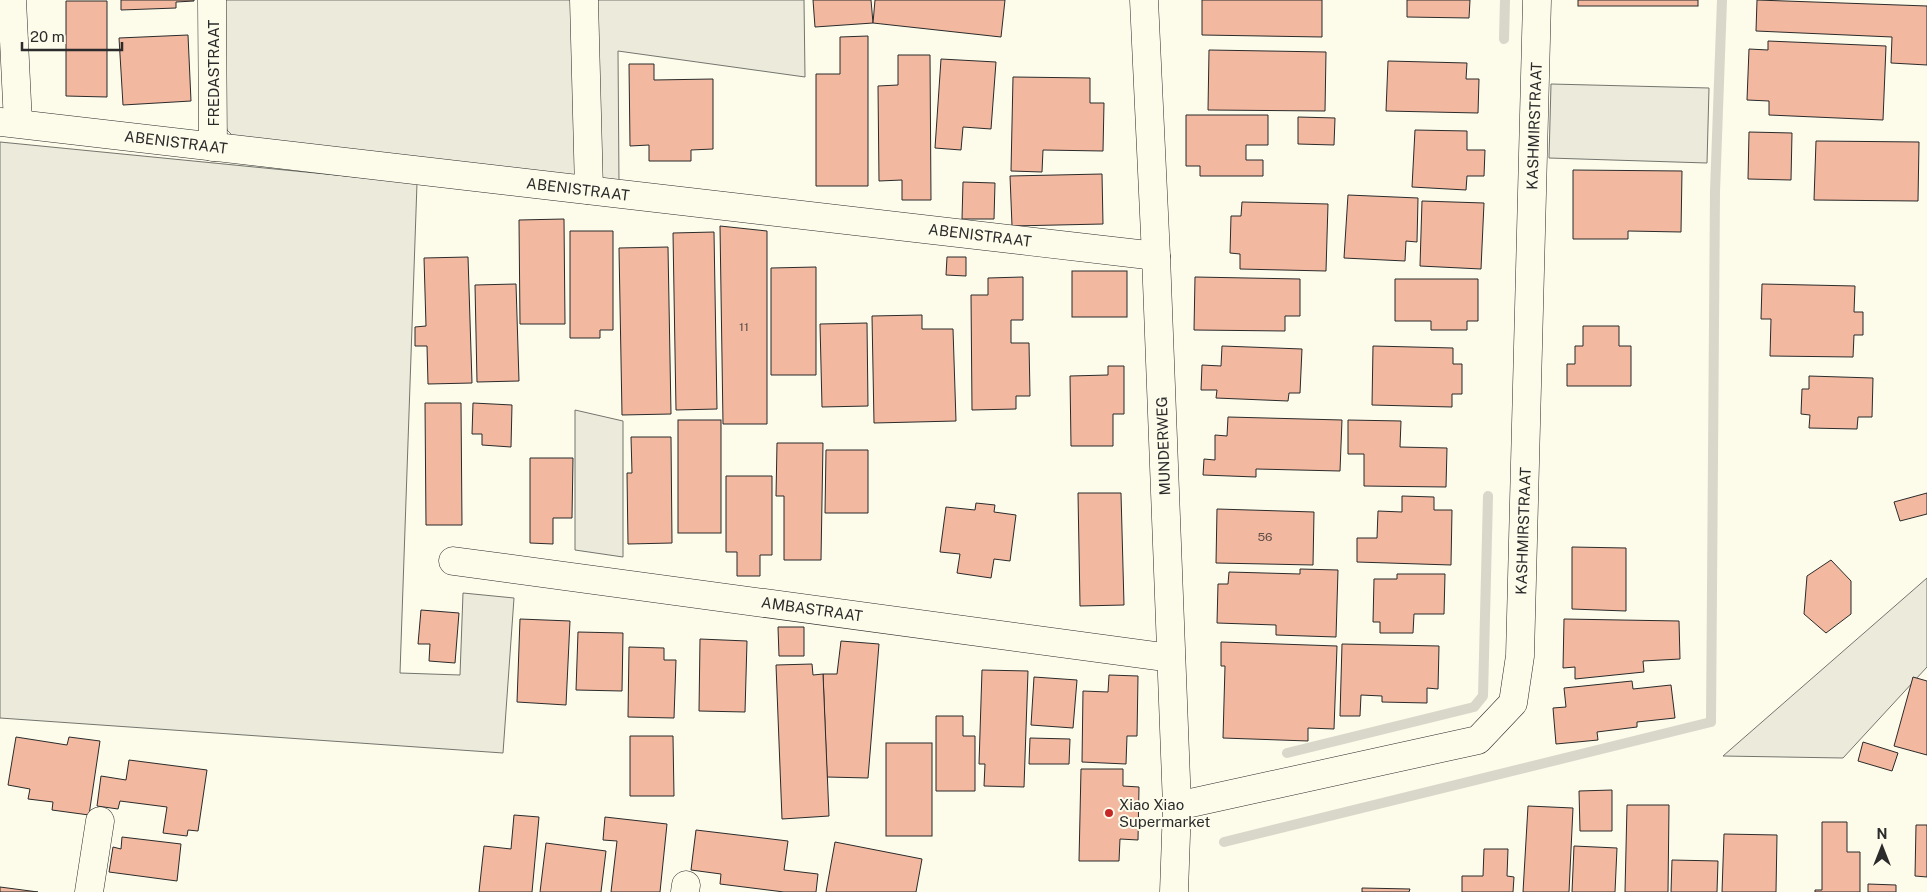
<svg xmlns="http://www.w3.org/2000/svg" width="1927" height="892" viewBox="0 0 1927 892" font-family="'Public Sans',sans-serif">
<style>
.green{fill:#ecebdb;stroke:#74746e}
.lines{fill:none;stroke-linecap:round;stroke-linejoin:round}
.stream{stroke:#d8d7c9;stroke-width:10}
.building{fill:#f2b8a0;stroke:#2b2b2b}
.minor-casing{stroke:#2b2b2b;stroke-width:29}
.minor{stroke:#fdfbea;stroke-width:28}
.poi-dot{fill:#c62828;stroke:#fdfbea;stroke-width:2}
.labels{text-anchor:middle;dominant-baseline:central;stroke-width:4;stroke-linejoin:round;paint-order:stroke}
.number-label{font-size:12px;fill:#5d4e48}
.street-label{font-size:15px;fill:#2b2b2b;stroke:#fdfbea}
.poi-label{font-size:15px;fill:#2b2b2b;stroke:#fdfbea;text-anchor:start}
</style>
<rect width="100%" height="100%" fill="#fdfbea"/>
<g class="green">
<polygon points="223,0 804,0 805,77 618,51 619,183 238,141 227,130 223,112"/>
<polygon points="1551,84 1709,88 1707,163 1549,158"/>
<polygon points="0,142 417,183 400,673 460,675 463,593 514,598 503,753 0,718"/>
<polygon points="575,410 623,421 623,557 575,550"/>
<polygon points="1927,578 1927,667 1843,758 1723,756"/>
</g>
<g class="lines">
<g class="stream">
<polyline points="1504,39 1505,0"/>
<polyline points="1287,753 1474,707 1483,696 1488,496"/>
<polyline points="1224,842 1711,722 1715,191 1722,0"/>
</g>
</g>
<g class="building">
<polygon points="121,0 194,0 194,1 176,2 176,8 121,10"/>
<polygon points="813,0 871,0 873,23 815,27"/>
<polygon points="875,0 1005,0 1001,37 873,23"/>
<polygon points="1202,0 1322,0 1322,37 1202,35"/>
<polygon points="1407,0 1470,0 1469,18 1407,17"/>
<rect x="1578" y="0" width="120" height="6"/>
<polygon points="1757,0 1927,6 1927,65 1891,63 1892,37 1756,31"/>
<polygon points="66,1 107,1 107,97 66,96"/>
<polygon points="188,35 191,101 123,105 119,38"/>
<polygon points="868,36 868,186 816,186 816,74 840,74 840,37"/>
<polygon points="1768,41 1886,46 1883,120 1769,115 1769,101 1747,100 1749,49 1768,50"/>
<polygon points="1209,50 1326,52 1325,111 1208,110"/>
<polygon points="898,55 930,55 931,200 902,200 902,180 879,181 878,86 898,85"/>
<polygon points="941,59 996,62 991,129 963,127 961,150 935,148"/>
<polygon points="1388,61 1467,63 1466,79 1479,79 1478,113 1386,111"/>
<polygon points="629,64 654,64 654,80 713,79 713,149 691,150 691,161 649,161 649,145 630,146"/>
<polygon points="1013,77 1090,78 1090,103 1104,103 1103,151 1043,150 1042,172 1011,171"/>
<polygon points="1186,115 1268,115 1268,145 1246,145 1246,160 1263,160 1263,176 1200,176 1200,166 1186,166"/>
<polygon points="1298,117 1335,118 1334,145 1298,144"/>
<polygon points="1415,130 1467,131 1467,150 1485,150 1484,176 1467,176 1466,190 1412,187"/>
<polygon points="1749,132 1792,133 1791,180 1748,179"/>
<polygon points="1816,141 1919,142 1918,201 1814,200"/>
<polygon points="1573,170 1682,171 1681,232 1628,231 1628,239 1573,239"/>
<polygon points="1102,174 1103,224 1012,226 1010,176"/>
<polygon points="963,182 995,183 994,219 962,219"/>
<polygon points="1348,195 1418,198 1417,242 1406,241 1405,261 1344,258"/>
<polygon points="1422,201 1484,203 1481,269 1420,266"/>
<polygon points="1242,202 1328,204 1326,271 1240,269 1240,254 1230,253 1231,216 1241,216"/>
<polygon points="564,219 565,324 520,324 519,220"/>
<polygon points="720,226 767,231 767,424 723,424"/>
<polygon points="570,231 613,231 613,330 600,330 600,338 570,338"/>
<polygon points="714,232 717,409 676,410 673,233"/>
<polygon points="668,247 671,414 622,415 619,248"/>
<polygon points="468,257 472,383 428,384 427,346 415,346 415,327 426,326 424,258"/>
<polygon points="947,257 966,257 966,276 946,275"/>
<polygon points="816,267 816,375 771,375 771,268"/>
<rect x="1072" y="271" width="55" height="46"/>
<polygon points="1023,277 1023,320 1011,320 1011,343 1029,343 1030,396 1016,396 1016,409 972,410 971,295 988,295 988,278"/>
<polygon points="1195,277 1300,279 1300,316 1285,316 1285,331 1194,330"/>
<polygon points="1395,279 1478,279 1478,321 1467,321 1467,330 1431,330 1431,321 1395,321"/>
<polygon points="516,284 519,381 477,382 475,285"/>
<polygon points="1762,284 1855,286 1854,312 1863,312 1863,335 1854,335 1853,357 1770,356 1771,319 1761,319"/>
<polygon points="922,315 922,329 953,329 956,421 874,423 872,316"/>
<polygon points="867,323 868,406 822,407 820,324"/>
<polygon points="1583,326 1619,326 1619,346 1631,346 1631,386 1567,386 1567,364 1575,364 1575,346 1583,346"/>
<polygon points="1222,346 1302,349 1300,393 1289,393 1288,401 1216,398 1217,390 1201,390 1202,365 1221,366"/>
<polygon points="1373,346 1453,348 1453,364 1462,364 1462,394 1452,394 1452,407 1372,405"/>
<polygon points="1108,366 1124,366 1124,414 1113,414 1113,446 1071,446 1070,376 1108,375"/>
<polygon points="1809,376 1873,378 1872,417 1858,417 1857,429 1809,428 1810,415 1801,414 1802,389 1809,389"/>
<polygon points="425,403 461,403 462,525 426,525"/>
<polygon points="473,403 512,405 511,447 482,445 482,434 472,434"/>
<polygon points="1228,417 1342,420 1340,471 1256,469 1256,477 1203,475 1204,459 1215,460 1215,435 1227,436"/>
<rect x="678" y="420" width="43" height="113"/>
<polygon points="1348,420 1401,421 1400,447 1447,448 1446,487 1364,486 1364,454 1348,454"/>
<polygon points="631,437 671,437 672,543 628,544 627,473 632,473"/>
<polygon points="777,443 823,443 821,560 784,560 784,496 776,496"/>
<polygon points="826,450 868,450 868,513 825,513"/>
<polygon points="530,458 573,458 572,518 553,518 553,544 530,543"/>
<polygon points="726,476 772,476 772,555 760,555 760,576 737,576 737,552 726,552"/>
<polygon points="1078,493 1121,493 1124,605 1080,606"/>
<polygon points="1927,493 1927,514 1900,521 1894,502"/>
<polygon points="1402,496 1434,497 1434,510 1452,510 1451,565 1357,562 1357,538 1377,538 1378,511 1402,512"/>
<polygon points="976,503 995,505 994,512 1016,515 1010,561 994,559 991,578 957,573 960,554 940,552 946,507 975,510"/>
<polygon points="1217,509 1314,512 1313,565 1216,563"/>
<polygon points="1572,547 1626,548 1626,611 1572,609"/>
<polygon points="1831,560 1851,581 1851,614 1826,633 1804,614 1807,576"/>
<polygon points="1300,569 1338,570 1336,637 1276,635 1276,625 1217,623 1218,584 1228,584 1229,572 1300,574"/>
<polygon points="1397,574 1445,574 1444,614 1414,614 1413,633 1380,633 1380,622 1373,622 1374,579 1397,579"/>
<polygon points="421,610 459,613 455,663 429,661 430,644 418,644"/>
<polygon points="520,619 570,621 566,705 517,702"/>
<polygon points="1564,619 1679,621 1680,659 1643,661 1644,672 1575,679 1575,667 1563,668"/>
<polygon points="778,627 804,627 804,656 779,656"/>
<polygon points="578,632 623,633 622,691 576,690"/>
<polygon points="700,639 747,641 745,712 699,711"/>
<polygon points="841,641 879,644 868,778 827,777 823,674 837,674"/>
<polygon points="1221,642 1337,646 1334,729 1308,728 1308,741 1223,738 1225,666 1221,666"/>
<polygon points="1342,644 1439,646 1438,689 1427,688 1427,703 1382,702 1382,696 1361,695 1360,716 1340,716"/>
<polygon points="629,647 664,648 664,660 676,660 674,718 628,717"/>
<polygon points="812,664 813,675 823,674 829,816 782,819 776,665"/>
<polygon points="982,670 1028,671 1024,787 984,786 985,764 979,764"/>
<polygon points="1109,675 1138,676 1137,736 1127,736 1126,764 1082,762 1083,691 1108,692"/>
<polygon points="1034,677 1077,680 1073,728 1031,725"/>
<polygon points="1913,677 1927,681 1927,755 1894,746"/>
<polygon points="1632,681 1633,689 1671,685 1675,718 1637,722 1637,727 1597,732 1598,740 1556,744 1553,708 1566,707 1564,688"/>
<polygon points="936,716 963,716 963,736 975,736 975,791 936,791"/>
<polygon points="630,736 673,736 674,796 630,796"/>
<polygon points="16,737 67,745 69,737 100,741 89,815 52,810 53,802 28,799 30,789 8,785"/>
<polygon points="1030,738 1070,739 1069,764 1029,764"/>
<polygon points="1863,742 1898,753 1892,771 1858,761"/>
<rect x="886" y="743" width="46" height="93"/>
<polygon points="129,760 207,770 198,831 188,830 187,836 163,833 167,807 120,801 118,809 97,806 101,776 126,780"/>
<polygon points="1081,769 1123,769 1123,786 1139,787 1138,840 1120,839 1119,861 1079,861"/>
<polygon points="1612,790 1612,831 1580,831 1579,791"/>
<polygon points="1627,805 1669,805 1668,892 1625,892"/>
<polygon points="1528,806 1573,808 1569,892 1523,892"/>
<polygon points="514,815 539,817 532,892 479,892 484,846 511,849"/>
<polygon points="605,817 667,824 660,892 611,892 617,841 603,840"/>
<polygon points="1822,822 1847,822 1847,852 1860,852 1860,892 1815,892 1815,890 1822,890"/>
<polygon points="1916,825 1927,825 1927,877 1915,876"/>
<polygon points="696,830 788,841 784,870 818,874 816,892 784,892 720,884 721,874 691,870"/>
<polygon points="1724,834 1777,835 1776,892 1722,892"/>
<polygon points="122,837 181,844 177,881 109,872 113,847 121,849"/>
<polygon points="835,842 922,859 916,892 826,892"/>
<polygon points="546,843 606,851 601,892 540,892"/>
<polygon points="1574,846 1617,848 1615,892 1572,892"/>
<polygon points="1484,849 1508,849 1507,876 1514,877 1513,892 1462,892 1462,876 1483,876"/>
<polygon points="1672,860 1718,861 1717,892 1671,892"/>
<polygon points="1868,884 1896,885 1896,892 1868,892"/>
<polygon points="0,887 38,892 0,892"/>
<polygon points="1362,888 1410,889 1409,892 1362,892"/>
</g>
<g class="lines">
<defs>
<g id="minor">
<polyline points="12,0 18,123"/>
<polyline points="212,0 213,147"/>
<polyline points="584,0 589,190"/>
<polyline points="1144,0 1156,256 1177,806 1174,892"/>
<polyline points="0,122 1156,256"/>
<polyline points="453,561 1171,658"/>
<polyline points="1177,806 1478,740 1513,703 1520,656 1537,0"/>
<polyline points="89,892 100,821"/>
<polyline points="685,892 686,885"/>
</g>
</defs>
<use href="#minor" class="minor-casing"/>
<use href="#minor" class="minor"/>
</g>
<circle class="poi-dot" cx="1109" cy="813" r="5"/>
<g class="labels">
<g class="number-label">
<text x="744" y="327">11</text>
<text x="1265" y="537">56</text>
</g>
<g class="street-label">
<text transform="translate(213 73) rotate(-90)">FREDASTRAAT</text>
<text transform="translate(1534 126) rotate(-88)">KASHMIRSTRAAT</text>
<text transform="translate(176 142) rotate(7)">ABENISTRAAT</text>
<text transform="translate(578 189) rotate(7)">ABENISTRAAT</text>
<text transform="translate(980 235) rotate(7)">ABENISTRAAT</text>
<text transform="translate(1163 446) rotate(-92)">MUNDERWEG</text>
<text transform="translate(1523 531) rotate(-88)">KASHMIRSTRAAT</text>
<text transform="translate(812 609) rotate(8)">AMBASTRAAT</text>
</g>
<g class="poi-label">
<text x="1119" y="804">Xiao Xiao<tspan x="1119" dy="17">Supermarket</tspan></text>
</g>
</g>
<g transform="translate(1882 847)" stroke="#fdfbea" stroke-width="4" paint-order="stroke">
<path d="M0-4L9 19L0 12L-9 19Z" fill="#2b2b2b"/>
<text y="-8" font-size="14" font-weight="bold" text-anchor="middle" fill="#2b2b2b">N</text>
</g>
<path d="M22 42v8h100v-8" fill="none" stroke="#2b2b2b" stroke-width="2.5"/>
<text x="30" y="42" font-size="15" fill="#2b2b2b" stroke="#fdfbea" stroke-width="4" paint-order="stroke">20 m</text>
</svg>
